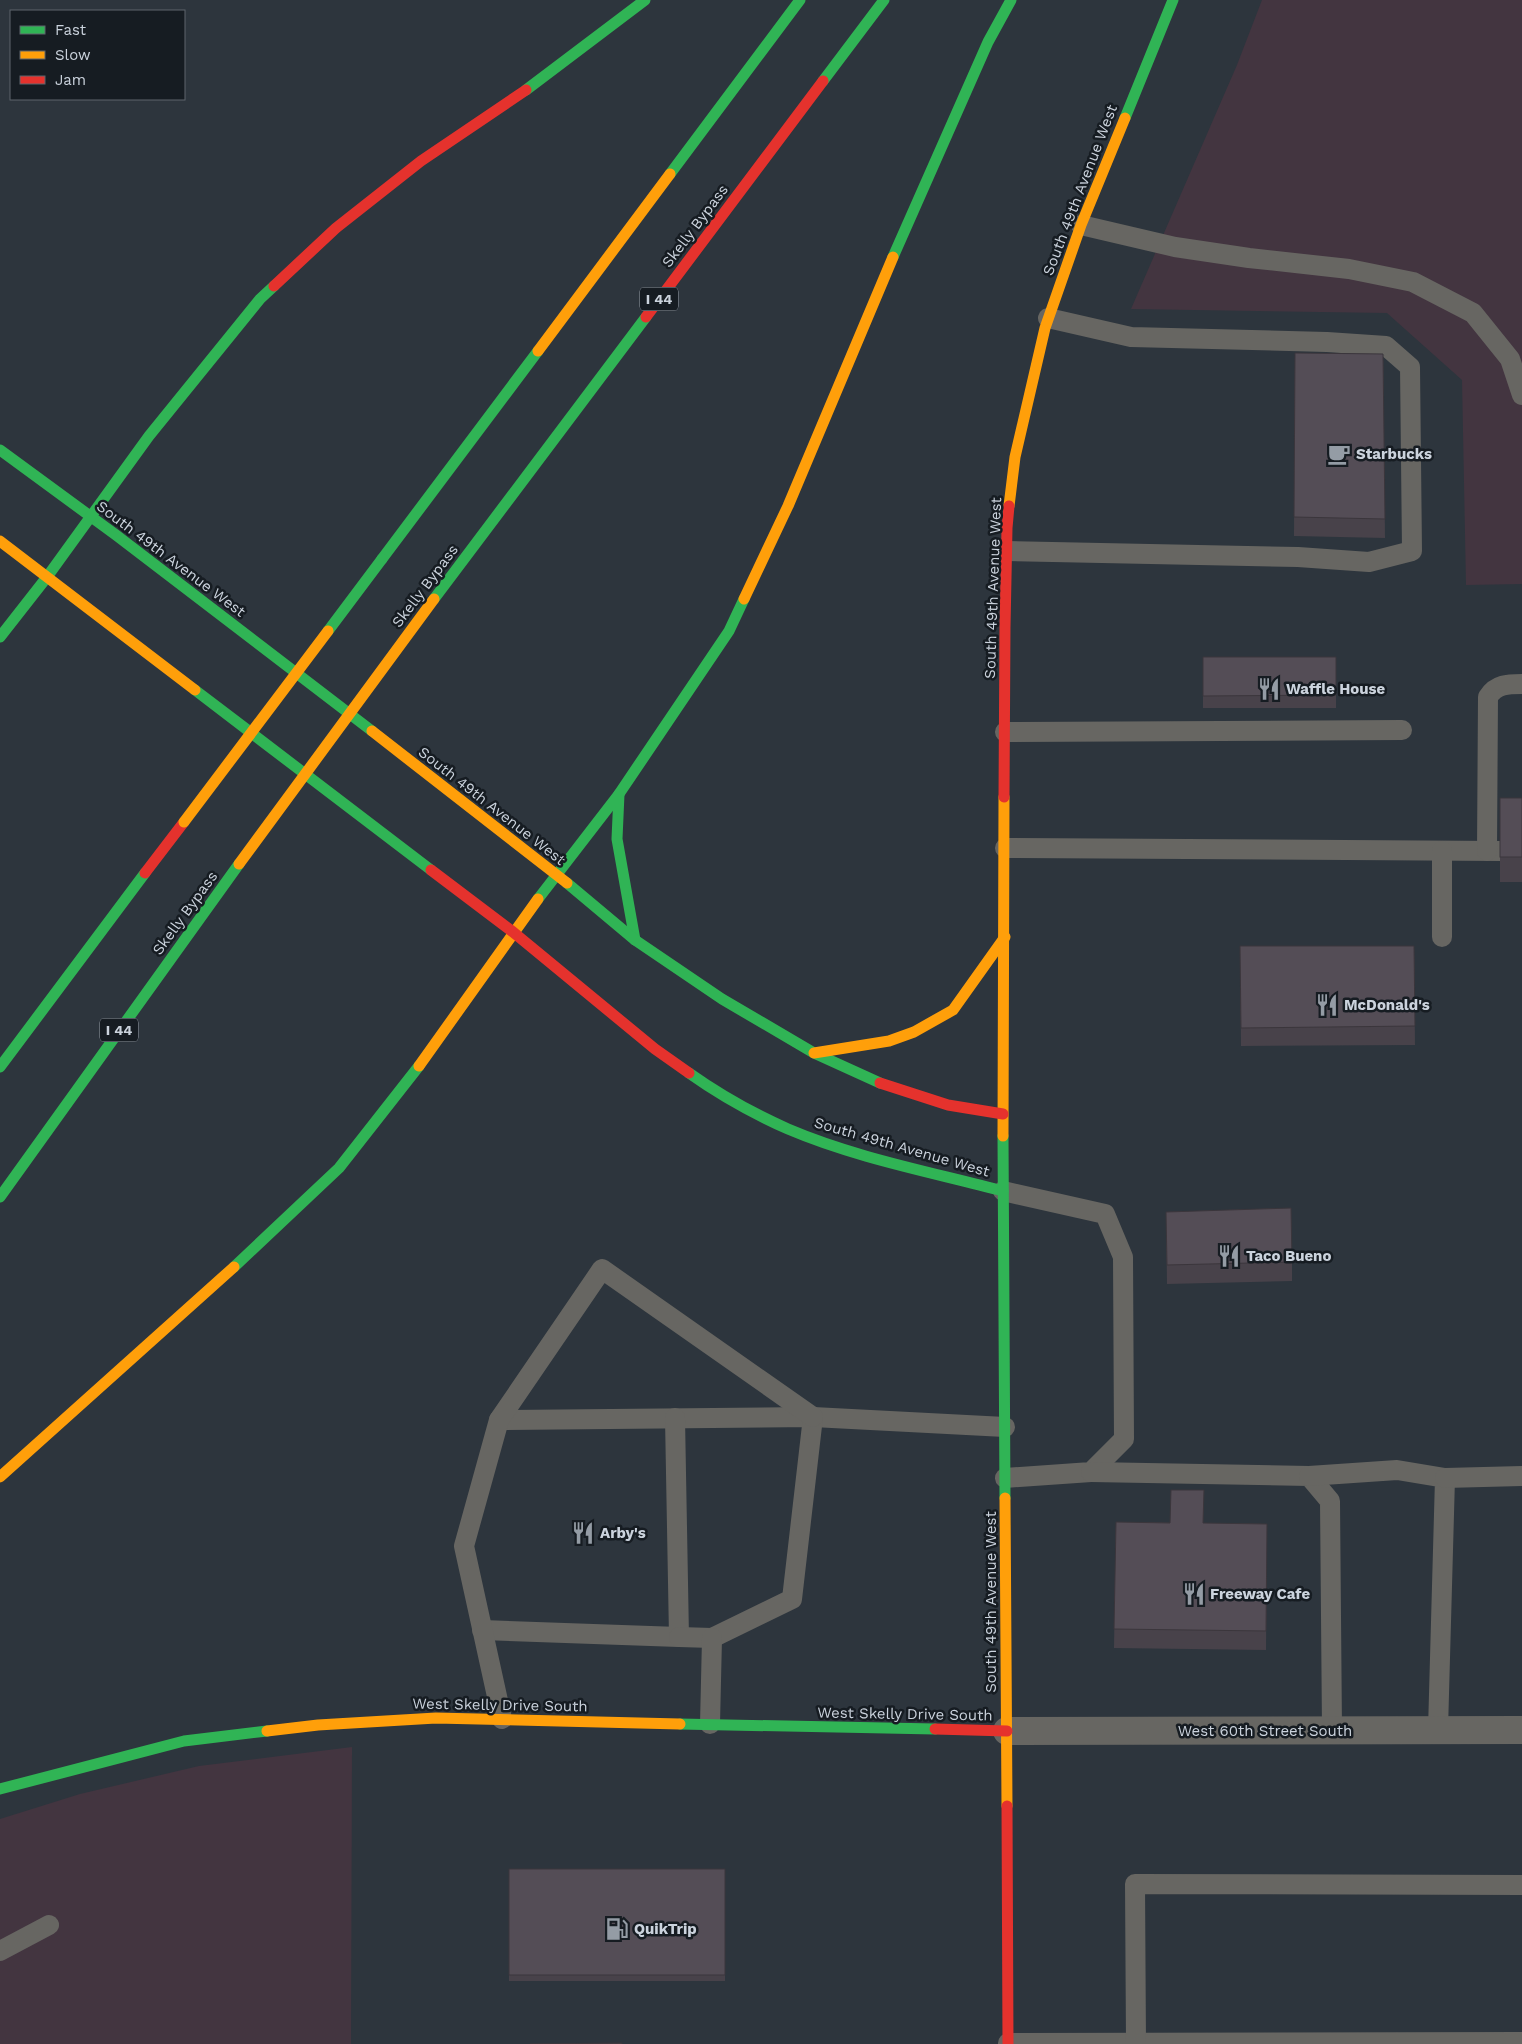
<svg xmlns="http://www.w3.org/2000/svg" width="1522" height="2044" viewBox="0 0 1522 2044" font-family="'Work Sans',sans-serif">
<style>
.industrial{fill:#433540}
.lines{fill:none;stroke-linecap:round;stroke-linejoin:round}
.lane{stroke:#676662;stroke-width:20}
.street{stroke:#676662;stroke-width:28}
.fast{stroke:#30b455;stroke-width:11}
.slow{stroke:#ff9f0a;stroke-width:11}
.jam{stroke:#e5322d;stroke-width:11}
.fast-bridge{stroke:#30b455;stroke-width:11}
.slow-bridge{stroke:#ff9f0a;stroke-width:11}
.wall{fill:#48424a}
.building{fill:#544d56;stroke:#3b363c}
.labels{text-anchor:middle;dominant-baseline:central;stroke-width:5;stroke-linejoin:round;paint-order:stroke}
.shield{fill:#161c22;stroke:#959ca5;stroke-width:1}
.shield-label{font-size:14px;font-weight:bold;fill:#cbd3dd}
.street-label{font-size:15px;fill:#cbd3dd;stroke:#161c22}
.poi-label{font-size:15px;font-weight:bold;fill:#cbd3dd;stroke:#161c22;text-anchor:start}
</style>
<rect width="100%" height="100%" fill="#2d353d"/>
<g class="industrial">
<polygon points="1262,0 1522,0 1522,584 1466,585 1462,380 1387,313 1131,309 1237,65"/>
<polygon points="352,1747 351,2044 0,2044 0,1819 80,1794 199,1766"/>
</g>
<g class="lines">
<g class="lane">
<polyline points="1081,225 1175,247 1249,258 1349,269 1413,282 1473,313 1510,359 1522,395"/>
<polyline points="1006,551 1298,557 1369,562 1412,551 1410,367 1386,346 1327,342 1131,337 1048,318"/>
<polyline points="1005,732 1402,730"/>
<polyline points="1005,848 1500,851"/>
<polyline points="1442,851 1442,937"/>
<path d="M1487,851L1488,697C1496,684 1508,684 1522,684"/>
<polyline points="1003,1191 1105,1214 1123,1257 1124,1439 1091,1472 1005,1478"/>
<polyline points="499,1420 813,1417 1005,1427"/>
<polyline points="1091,1472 1309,1476 1330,1501 1332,1730"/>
<polyline points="1309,1476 1397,1470 1445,1478 1438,1730"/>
<polyline points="1445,1478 1522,1476"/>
<polyline points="482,1630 679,1637 675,1418"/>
<polyline points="679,1637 712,1638 792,1599 813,1417"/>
<polyline points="502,1719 464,1546 499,1420 602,1269 813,1417"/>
<polyline points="710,1724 712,1638"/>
<polyline points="0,1951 49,1925"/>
<polyline points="1008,2043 1522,2042"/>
<polyline points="1136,2043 1135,1884 1522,1885"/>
</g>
<polyline class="street" points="1007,1731 1522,1730"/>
<g class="fast">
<polyline points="823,81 884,0"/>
<polyline points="526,90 645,0"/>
<polyline points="1125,118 1173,0"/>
<polyline points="670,174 800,0"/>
<polyline points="893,257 988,42 1011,0"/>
<polyline points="0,450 116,535 372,731"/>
<polyline points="382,559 538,351"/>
<polyline points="434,599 646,317"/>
<polyline points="0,637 47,577 149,436 260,299 274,286"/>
<polyline points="195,690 431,870"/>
<polyline points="619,794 617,839 635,940"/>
<polyline points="567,883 635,940 722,999 814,1053 880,1083"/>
<polyline points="538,899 619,794 729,631 744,599"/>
<polyline points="0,1067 145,873"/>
<path d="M689,1073C720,1095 754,1114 788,1129C856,1158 931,1172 1003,1191"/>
<polyline points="1003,1136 1005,1498"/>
<polyline points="0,1197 239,864"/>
<polyline points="234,1267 339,1168 419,1066"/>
<polyline points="680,1724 935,1729"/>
<polyline points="0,1789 184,1741 267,1731"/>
</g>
<g class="slow">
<polyline points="538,351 670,174"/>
<polyline points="1009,506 1015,457 1045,328 1081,225 1125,118"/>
<polyline points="0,541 195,690"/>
<polyline points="744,599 788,506 893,257"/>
<polyline points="372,731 567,883"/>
<polyline points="814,1053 889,1041 914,1032 953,1010 1005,937"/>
<polyline points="419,1066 538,899"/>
<polyline points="1003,1136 1004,797"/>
<polyline points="0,1477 234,1267"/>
<polyline points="1005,1498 1007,1806"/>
<polyline points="267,1731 318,1725 436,1718 680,1724"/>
</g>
<g class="jam">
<polyline points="274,286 336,228 421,161 526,90"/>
<polyline points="646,317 823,81"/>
<polyline points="1004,797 1005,627 1007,528 1009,506"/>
<polyline points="431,870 513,932 655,1049 689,1073"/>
<polyline points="145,873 184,822"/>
<polyline points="880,1083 948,1105 1003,1114"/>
<polyline points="935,1729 1007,1731"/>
<polyline points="1007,1806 1008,2044"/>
</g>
<polyline class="fast-bridge" points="328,631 382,559"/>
<g class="slow-bridge">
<polyline points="184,822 328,631"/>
<polyline points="239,864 434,599"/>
</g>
</g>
<g class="wall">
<polygon points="1295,353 1383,354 1385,538 1294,536"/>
<rect x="1203" y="657" width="133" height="51"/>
<rect x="1500" y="798" width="22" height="84"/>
<polygon points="1240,946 1414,946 1415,1045 1241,1046"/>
<polygon points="1166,1212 1292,1262 1292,1281 1167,1284"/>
<polygon points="1116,1522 1267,1524 1266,1650 1114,1648"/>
<rect x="509" y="1869" width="216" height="112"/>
</g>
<g class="building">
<polygon points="1295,353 1383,354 1385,519 1294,517"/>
<polygon points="1203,657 1336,657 1336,695 1203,696"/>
<rect x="1500" y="798" width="22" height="59"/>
<polygon points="1240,946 1414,946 1415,1026 1241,1028"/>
<polygon points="1291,1208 1292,1262 1167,1265 1166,1212"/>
<polygon points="1171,1490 1204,1490 1203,1523 1267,1524 1266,1631 1114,1629 1116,1522 1170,1523"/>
<rect x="509" y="1869" width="216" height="106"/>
<polygon points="622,2043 622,2044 530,2044"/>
</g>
<defs>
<symbol id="cafe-bare" viewBox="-9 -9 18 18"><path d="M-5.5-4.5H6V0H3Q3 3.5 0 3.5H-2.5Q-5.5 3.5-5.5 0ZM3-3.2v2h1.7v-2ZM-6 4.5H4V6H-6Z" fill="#949ca5" stroke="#161c22" stroke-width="2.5" paint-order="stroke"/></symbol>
<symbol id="restaurant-bare" viewBox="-9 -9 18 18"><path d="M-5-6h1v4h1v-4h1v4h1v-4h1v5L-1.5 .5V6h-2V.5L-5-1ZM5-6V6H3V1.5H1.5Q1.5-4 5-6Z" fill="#949ca5" stroke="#161c22" stroke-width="2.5" paint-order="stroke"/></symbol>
<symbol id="fuel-bare" viewBox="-9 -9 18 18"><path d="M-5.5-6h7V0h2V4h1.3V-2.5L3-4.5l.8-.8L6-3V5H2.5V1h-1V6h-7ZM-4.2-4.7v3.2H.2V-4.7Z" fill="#949ca5" stroke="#161c22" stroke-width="2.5" paint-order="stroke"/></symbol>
</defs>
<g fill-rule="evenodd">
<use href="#cafe-bare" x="1323" y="438" width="32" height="32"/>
<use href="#restaurant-bare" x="1253" y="673" width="32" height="32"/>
<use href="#restaurant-bare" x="1311" y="989" width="32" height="32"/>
<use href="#restaurant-bare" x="1213" y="1240" width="32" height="32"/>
<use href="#restaurant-bare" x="567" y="1517" width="32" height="32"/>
<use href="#restaurant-bare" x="1178" y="1578" width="32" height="32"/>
<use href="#fuel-bare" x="601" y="1913" width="32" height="32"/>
</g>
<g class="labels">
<g class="shield">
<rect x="640" y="287.5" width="38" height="23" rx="4"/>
<rect x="100" y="1018.5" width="38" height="23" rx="4"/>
</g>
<g class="shield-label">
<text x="659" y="299">I 44</text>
<text x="119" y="1030">I 44</text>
</g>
<g class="street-label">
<text transform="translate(1080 190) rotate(-69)">South 49th Avenue West</text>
<text transform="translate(695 226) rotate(-53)">Skelly Bypass</text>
<text transform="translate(171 559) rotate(37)">South 49th Avenue West</text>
<text transform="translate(425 586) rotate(-53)">Skelly Bypass</text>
<text transform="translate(993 588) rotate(-88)">South 49th Avenue West</text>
<text transform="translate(492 806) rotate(38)">South 49th Avenue West</text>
<text transform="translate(185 913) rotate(-54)">Skelly Bypass</text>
<text transform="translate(902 1147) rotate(16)">South 49th Avenue West</text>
<text transform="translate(991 1602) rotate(-90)">South 49th Avenue West</text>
<text transform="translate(500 1705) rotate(1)">West Skelly Drive South</text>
<text transform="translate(905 1714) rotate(1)">West Skelly Drive South</text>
<text x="1265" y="1731">West 60th Street South</text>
</g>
<g class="poi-label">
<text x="1356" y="454">Starbucks</text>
<text x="1286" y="689">Waffle House</text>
<text x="1344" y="1005">McDonald's</text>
<text x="1246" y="1256">Taco Bueno</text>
<text x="600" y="1533">Arby's</text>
<text x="1210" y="1594">Freeway Cafe</text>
<text x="634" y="1929">QuikTrip</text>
</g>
</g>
<rect x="10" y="10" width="175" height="90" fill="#161c22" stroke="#5e656d"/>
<rect x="20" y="26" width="25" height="8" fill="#30b455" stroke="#5e656d"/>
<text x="55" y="35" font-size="15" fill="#cbd3dd">Fast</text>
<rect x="20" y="51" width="25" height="8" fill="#ff9f0a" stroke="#5e656d"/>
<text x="55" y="60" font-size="15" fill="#cbd3dd">Slow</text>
<rect x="20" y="76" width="25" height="8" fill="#e5322d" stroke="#5e656d"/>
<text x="55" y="85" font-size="15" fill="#cbd3dd">Jam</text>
</svg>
